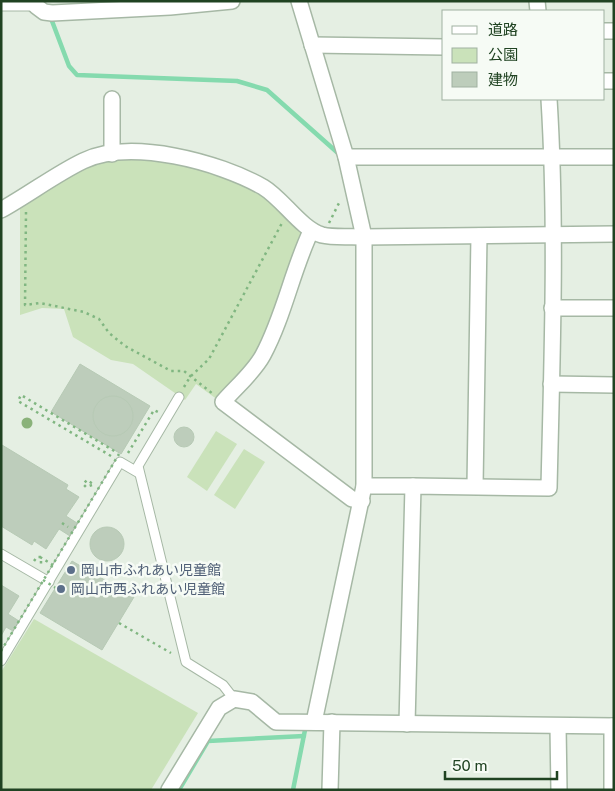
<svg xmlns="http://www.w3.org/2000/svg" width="615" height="791" viewBox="0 0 615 791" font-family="'Public Sans','Noto Sans JP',sans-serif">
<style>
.green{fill:#cae2ba}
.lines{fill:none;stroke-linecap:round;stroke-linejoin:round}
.stream{stroke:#85daae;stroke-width:4.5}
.building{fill:#bdcdbb;stroke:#b7cab5}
.lane-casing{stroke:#a6b8a5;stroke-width:11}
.street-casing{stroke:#a6b8a5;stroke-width:18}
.path{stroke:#80b681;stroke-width:2.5;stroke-dasharray:2.5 4;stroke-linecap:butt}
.lane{stroke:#fff;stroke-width:9}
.street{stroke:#fff;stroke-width:15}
.path-bridge{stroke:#80b681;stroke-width:2.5;stroke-dasharray:2.5 4;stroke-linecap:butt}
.tree{fill:#8ab27a}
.service-dot{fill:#5c6f8a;stroke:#f6fbf5;stroke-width:2}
.labels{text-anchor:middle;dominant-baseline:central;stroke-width:5;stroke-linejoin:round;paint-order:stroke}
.service-label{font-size:14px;fill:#4e5e75;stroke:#f6fbf5;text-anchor:start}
</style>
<rect width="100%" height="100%" fill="#e5efe3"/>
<g class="green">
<path d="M131,158C166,159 225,171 254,190C272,202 288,220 304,234L259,356L218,400L196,384L185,400L133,364L111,360L73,337L64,309L42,308L20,315V204L88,166L106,160Z"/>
<polygon points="216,431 237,444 207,491 187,477"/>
<polygon points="244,449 265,462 235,509 214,495"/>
<polygon points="34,619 198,713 151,790 1,790 1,672"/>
</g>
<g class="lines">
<g class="stream">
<polyline points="52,21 69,66 77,75 237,81 267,90 339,154"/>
<polyline points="179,790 208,741 304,736"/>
<polyline points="293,790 306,725"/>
</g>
</g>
<g class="building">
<polygon points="80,364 150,406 121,454 51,412"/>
<circle cx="113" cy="416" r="20"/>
<circle cx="184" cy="437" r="10"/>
<polygon points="2,445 68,485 66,489 79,497 66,516 77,523 70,536 59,529 46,549 34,541 32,545 1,526"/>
<circle cx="107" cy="544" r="17"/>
<polygon points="72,561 134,597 102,650 40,613"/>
<polygon points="1,585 19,596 8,614 19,621 13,631 6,627 1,636"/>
</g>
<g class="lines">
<defs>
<g id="lane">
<polyline points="1,6 36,6"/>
<polyline points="179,397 138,466 186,662 223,685 234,699"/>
<polyline points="1,554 49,582"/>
<polyline points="1,661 120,462 139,473"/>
</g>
<g id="street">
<polyline points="299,1 346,157 364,237 364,486 314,722"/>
<polyline points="537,1 538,11"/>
<polyline points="36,6 44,12 52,13 170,7 232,1"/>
<polyline points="604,31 614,31"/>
<polyline points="312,45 444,47"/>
<polyline points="604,81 614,81"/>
<polyline points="112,99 112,154"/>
<polyline points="346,157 614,157"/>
<path d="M1,210C28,195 56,174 83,161C131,138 219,162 263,187C283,199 301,229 322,235C334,238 350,236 364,237L614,234"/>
<path d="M311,231C292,271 284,316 263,355C254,372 236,387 223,402L352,499L362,501"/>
<polyline points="552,308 614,308"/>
<polyline points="551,384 614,385"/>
<polyline points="364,486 413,486"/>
<polyline points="475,486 479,236"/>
<path d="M407,724L413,486L549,488C552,358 557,228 549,99"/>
<polyline points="558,726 559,790"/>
<polyline points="169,790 219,708 234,699 252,702 276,722 614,726"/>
<polyline points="330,790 332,722"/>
<polyline points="612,790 612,726"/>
</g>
</defs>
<use href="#lane" class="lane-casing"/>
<use href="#street" class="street-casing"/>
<g class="path">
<polyline points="26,212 25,305 40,303 84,312 99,319 109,333 125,346 171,371 184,371 213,394"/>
<polyline points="329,223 340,201"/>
<polyline points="184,387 190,377 209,359 282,223"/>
<polyline points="128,453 154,410 158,412"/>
<polyline points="111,456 18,401 21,395 116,452"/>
<polyline points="92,485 86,487 83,484 87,480 93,484"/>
<polyline points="62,523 68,527"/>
<polyline points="34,561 37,557 41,557 41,564"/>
<polyline points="119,623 171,653"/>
</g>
<use href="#lane" class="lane"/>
<use href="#street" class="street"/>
<g class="path-bridge">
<polyline points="40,557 53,565"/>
<polyline points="43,580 56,588"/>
<polyline points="1,651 119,454"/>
</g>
</g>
<circle class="tree" cx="27" cy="423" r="5.5"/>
<g class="service-dot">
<circle cx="71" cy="570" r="5"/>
<circle cx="61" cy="589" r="5"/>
</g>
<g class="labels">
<g class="service-label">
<text x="81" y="570">岡山市ふれあい児童館</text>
<text x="71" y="589">岡山市西ふれあい児童館</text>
</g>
</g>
<rect width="615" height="791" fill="none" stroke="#204322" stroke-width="5"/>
<rect x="442" y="10" width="162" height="90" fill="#f6fbf5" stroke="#a0b1a1"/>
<rect x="452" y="26" width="25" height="8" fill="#ffffff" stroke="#a0b1a1"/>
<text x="488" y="35" font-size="15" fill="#204322">道路</text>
<rect x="452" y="48" width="25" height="15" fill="#cae2ba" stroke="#a0b1a1"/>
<text x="488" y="60" font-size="15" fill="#204322">公園</text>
<rect x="452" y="72" width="25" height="15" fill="#bdcdbb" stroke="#a0b1a1"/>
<text x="488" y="85" font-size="15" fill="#204322">建物</text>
<path d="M445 771v8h112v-8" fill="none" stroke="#204322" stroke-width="2.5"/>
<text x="452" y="771" font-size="15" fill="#204322" stroke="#f6fbf5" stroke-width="4" paint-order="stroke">50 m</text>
</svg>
